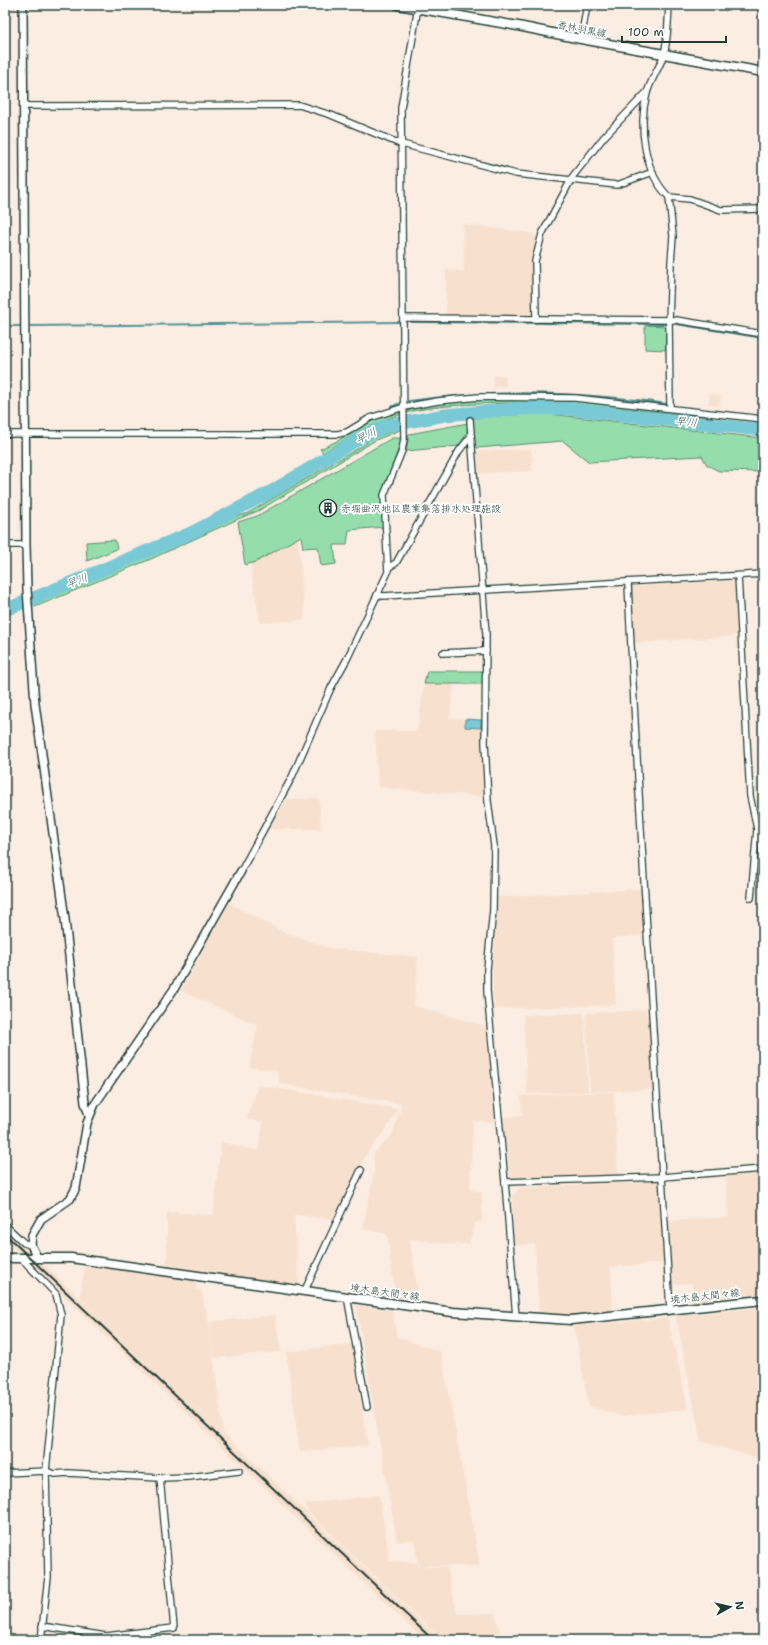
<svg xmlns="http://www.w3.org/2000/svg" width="768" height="1645" viewBox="0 0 768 1645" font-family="'Shantell Sans','Klee One',sans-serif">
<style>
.built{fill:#f8e0ce}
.green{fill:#95ddab;stroke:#5a8d70}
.water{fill:#7ac9d7;stroke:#569196}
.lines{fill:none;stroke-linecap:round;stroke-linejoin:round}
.stream{stroke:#569196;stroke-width:2}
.river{stroke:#7ac9d7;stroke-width:13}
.minor-casing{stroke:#1f3d34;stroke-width:8}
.tertiary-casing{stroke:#1f3d34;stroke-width:10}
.secondary-casing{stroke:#1f3d34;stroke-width:11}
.minor{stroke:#fff;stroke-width:5.5}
.tertiary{stroke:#fff;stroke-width:7}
.secondary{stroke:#fff;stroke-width:8}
.rail{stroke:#1f3d34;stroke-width:2}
.labels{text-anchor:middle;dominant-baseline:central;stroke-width:3.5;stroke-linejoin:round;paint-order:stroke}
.street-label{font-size:10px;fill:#1f3d34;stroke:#fff}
.poi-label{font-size:10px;fill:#1f3d34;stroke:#fff;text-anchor:start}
.water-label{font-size:11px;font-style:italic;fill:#36605d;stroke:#fff}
</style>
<rect width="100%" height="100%" fill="#fbede2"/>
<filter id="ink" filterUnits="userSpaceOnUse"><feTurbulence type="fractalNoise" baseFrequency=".025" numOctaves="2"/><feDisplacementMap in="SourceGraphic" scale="8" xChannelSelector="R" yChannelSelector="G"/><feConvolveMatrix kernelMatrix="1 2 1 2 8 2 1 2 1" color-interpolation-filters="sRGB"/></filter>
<g filter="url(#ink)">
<g class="built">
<polygon points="463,224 529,233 538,237 533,259 533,313 531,316 446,316 446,270 464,271"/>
<polygon points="505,375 506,386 494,387 493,376"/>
<polygon points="710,394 721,396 719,406 708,404"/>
<polygon points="531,449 533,471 478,473 477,453 479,451"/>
<polygon points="298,537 305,620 260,623 250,563 256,562"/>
<polygon points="735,580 738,636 634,643 631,587"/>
<polygon points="424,684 454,684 450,718 465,719 465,727 481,728 485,797 378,787 375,731 417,731"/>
<polygon points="319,798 321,829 268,829 285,800"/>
<polygon points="642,889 646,935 612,938 616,1005 494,1009 492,973 495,945 497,897"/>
<polygon points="229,903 283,932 328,948 418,957 414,1006 486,1026 494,1122 473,1121 470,1190 482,1192 482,1221 475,1222 469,1244 449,1244 410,1239 419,1303 396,1299 387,1234 363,1229 374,1172 374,1154 392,1135 402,1104 280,1084 277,1071 249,1067 258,1025 181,991"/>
<polygon points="645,1010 651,1018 653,1089 590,1092 586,1013"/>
<polygon points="584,1013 588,1092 527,1094 523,1015"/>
<polygon points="258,1085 398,1109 385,1131 368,1151 335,1219 294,1215 299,1286 167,1267 167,1212 213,1215 221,1142 258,1151 263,1122 247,1119"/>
<polygon points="614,1092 618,1176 511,1180 502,1117 522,1116 521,1096"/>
<polygon points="763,1173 763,1295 693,1303 692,1283 671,1284 668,1221 728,1217 726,1175"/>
<polygon points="658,1181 663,1263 611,1267 613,1313 573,1316 539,1314 535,1244 514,1245 512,1196 521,1188"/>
<polygon points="5,1230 29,1250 29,1253 20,1254 5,1240"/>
<polygon points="26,1260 39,1260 136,1350 80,1297 85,1265 195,1281 197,1290 201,1289 209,1323 223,1432 174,1386 440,1640 424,1640"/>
<polygon points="356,1305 392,1309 397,1337 441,1352 480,1566 418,1566 414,1540 397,1542"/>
<polygon points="763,1307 763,1460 701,1441 676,1316"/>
<polygon points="275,1315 281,1352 214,1358 210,1322"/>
<polygon points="668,1318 688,1409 621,1416 589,1406 574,1326"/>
<polygon points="351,1344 368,1445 300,1452 286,1352"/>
<polygon points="379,1495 390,1561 416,1563 418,1567 447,1567 457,1614 495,1613 502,1640 442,1640 307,1511 306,1504"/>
</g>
<g class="green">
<polygon points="645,325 666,326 666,350 645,349"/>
<path d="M483,399L576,400L713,415L712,418C634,410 556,400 476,404C450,406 421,407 396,416C369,425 346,439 323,453L320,449L339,440L364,423L398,411L400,413C408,412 415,407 423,406C443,402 463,401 483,399Z"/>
<polygon points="540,413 763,438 763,472 719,471 707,465 702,456 589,462 563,441 477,448 475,446 472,418"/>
<polygon points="468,423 467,432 459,446 406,451 409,434"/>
<polygon points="400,428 400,430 376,440 258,511 238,519 151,559 35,607 33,606 32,605 149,556 208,531 231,518 248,513 367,443 367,440"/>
<polygon points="392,438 400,438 401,442 381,496 384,527 349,530 347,545 334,545 336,564 321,566 318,547 303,548 301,536 256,562 245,565 238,522 257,516"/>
<polygon points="115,540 117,549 87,561 86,542"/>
<polygon points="427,671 483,671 482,684 424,684"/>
</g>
<polygon class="water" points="465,719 481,720 481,728 465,727"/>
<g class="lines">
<g class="stream">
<polyline points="411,322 664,324"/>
<polyline points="676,324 763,338"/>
<polyline points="5,326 21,326"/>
<polyline points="29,326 400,322"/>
<path d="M409,401C479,391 548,391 618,398C634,400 651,401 666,404"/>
<polyline points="391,407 398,404"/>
</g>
<polyline class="river" points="5,610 191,533 272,491 360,438 386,426 445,415 527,408 569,409 763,430"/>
<defs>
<g id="minor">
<path d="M669,5C668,21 668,39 664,54C660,67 651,79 647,93C638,126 644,173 669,197L690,199L721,210L763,209"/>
<polyline points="581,39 587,5"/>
<polyline points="23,106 299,105 331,115 398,143 516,174 617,185 653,172"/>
<polyline points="669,197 673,236 671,263 669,320 670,408"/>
<polyline points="403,318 676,320 763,334"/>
<polyline points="536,319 535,261 542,234 573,176 604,137 647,92"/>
<polyline points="470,420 486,634 485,742 488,801 494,846 493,910 487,969 487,991 505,1182 516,1317"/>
<polyline points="5,434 338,434 347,432 370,418 404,407 438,401 479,397 575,398 763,419"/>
<polyline points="5,545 26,545"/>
<polyline points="389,567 396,563 459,451 471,436"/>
<polyline points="738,576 750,796 757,829 751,898"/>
<path d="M628,583C639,825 656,1068 670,1310"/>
<polyline points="377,595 383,596 763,574"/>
<polyline points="443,653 486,651"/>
<polyline points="241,871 292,777 331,688 347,659 388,572 384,495 402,451 404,439 401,108 418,7"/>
<polyline points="505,1182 662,1177 763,1169"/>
<polyline points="5,1225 24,1243 31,1245"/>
<polyline points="21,1258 56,1294 61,1315 46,1471 48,1577 41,1640"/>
<polyline points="305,1290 361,1170"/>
<polyline points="347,1296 367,1407"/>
<polyline points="5,1473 46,1471 55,1474 68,1473 160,1478 189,1477 239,1471"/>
<polyline points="42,1626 106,1636 174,1628 160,1478"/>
</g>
<g id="tertiary">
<polyline points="23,5 26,545 27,589 35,704 65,919 85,1103 89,1115"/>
<polyline points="37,1257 31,1245 32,1235 41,1219 70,1199 76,1188 87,1123 95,1104 174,989 241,871"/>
</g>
<g id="secondary">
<polyline points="398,5 518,26 581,39 763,72"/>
<polyline points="5,1258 71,1258 453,1312 571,1320 763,1300"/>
</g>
</defs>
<use href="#minor" class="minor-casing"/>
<use href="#tertiary" class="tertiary-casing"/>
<use href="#secondary" class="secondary-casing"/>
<use href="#minor" class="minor"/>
<use href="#tertiary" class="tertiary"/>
<use href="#secondary" class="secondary"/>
<polyline class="rail" points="5,1234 433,1640"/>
</g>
</g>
<defs>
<symbol id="building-ring" viewBox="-11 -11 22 22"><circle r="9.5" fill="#fff" stroke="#1f3d34" stroke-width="1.5"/><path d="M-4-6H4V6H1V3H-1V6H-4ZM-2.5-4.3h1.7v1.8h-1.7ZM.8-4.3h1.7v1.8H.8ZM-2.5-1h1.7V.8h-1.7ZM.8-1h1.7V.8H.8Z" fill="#1f3d34"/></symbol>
</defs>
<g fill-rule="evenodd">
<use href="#building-ring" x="318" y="498" width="20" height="20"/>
</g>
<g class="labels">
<g class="street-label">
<text transform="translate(582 29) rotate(11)">香林羽黒線</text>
<text transform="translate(385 1292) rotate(8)">境木島大間々線</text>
<text transform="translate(705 1296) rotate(-6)">境木島大間々線</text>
</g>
<g class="poi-label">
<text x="341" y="508">赤堀曲沢地区農業集落排水処理施設</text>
</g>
<g class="water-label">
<text transform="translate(686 422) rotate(6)">早川</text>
<text transform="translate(366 436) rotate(-27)">早川</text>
<text transform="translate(77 581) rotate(-22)">早川</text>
</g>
</g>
<rect width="768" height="1645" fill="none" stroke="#fff" stroke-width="20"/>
<rect x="10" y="10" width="748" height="1625" fill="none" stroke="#1f3d34" stroke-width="1.5" filter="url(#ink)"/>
<g transform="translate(730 1607) rotate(82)" stroke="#ffffff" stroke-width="3" paint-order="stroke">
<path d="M0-3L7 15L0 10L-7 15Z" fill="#1f3d34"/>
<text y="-6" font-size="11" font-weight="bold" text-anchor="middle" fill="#1f3d34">N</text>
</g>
<path d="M622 36v6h104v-6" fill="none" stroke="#1f3d34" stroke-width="2"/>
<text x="628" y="36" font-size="12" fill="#1f3d34" stroke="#ffffff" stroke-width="3" paint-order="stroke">100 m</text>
</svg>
